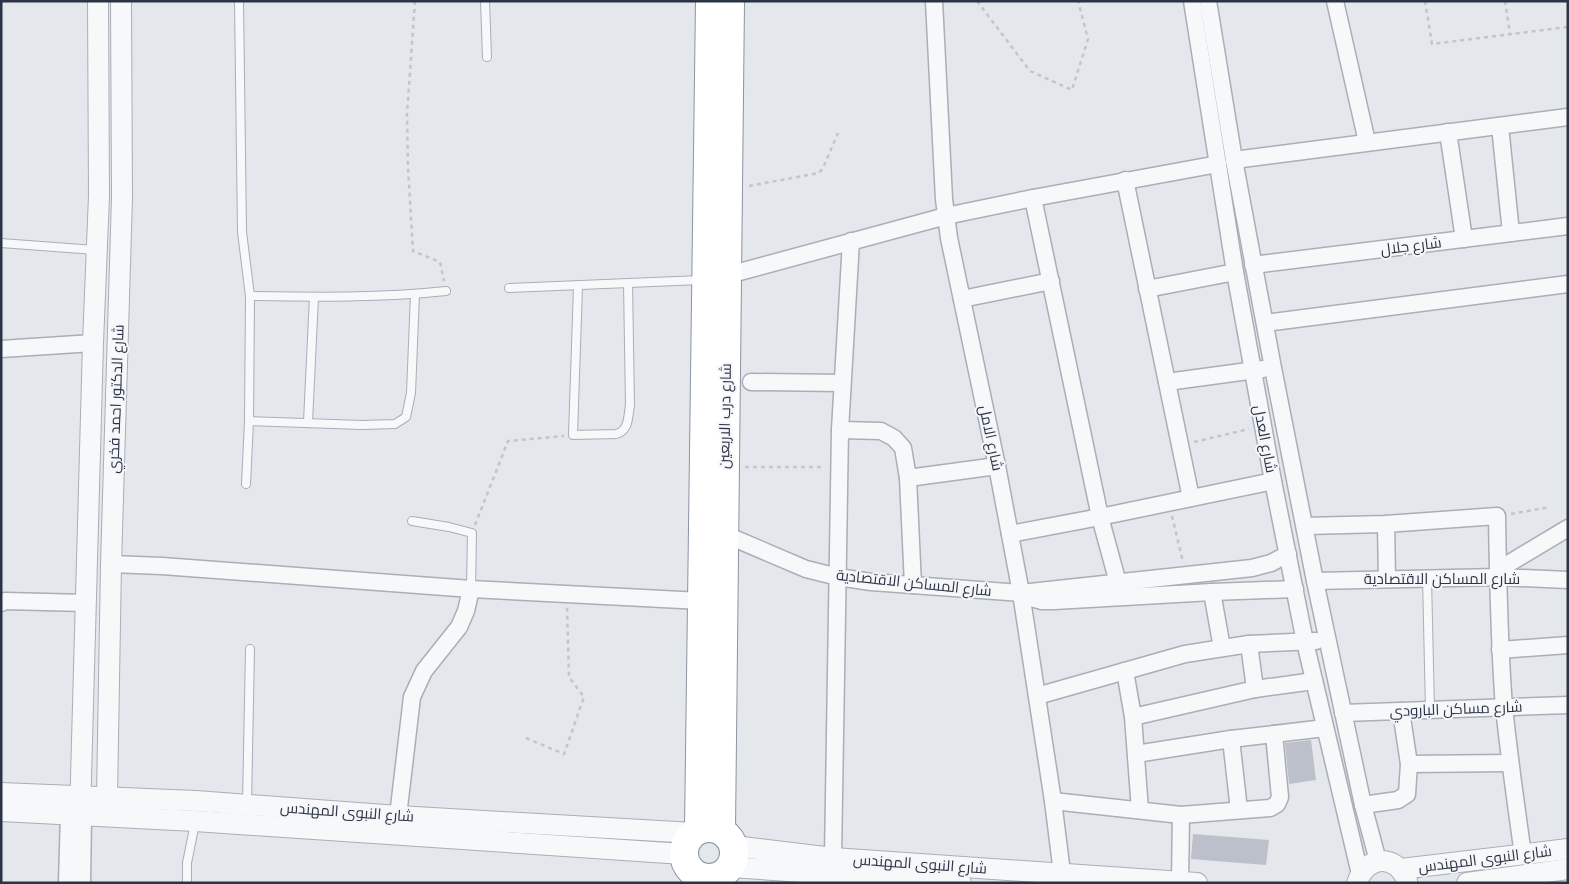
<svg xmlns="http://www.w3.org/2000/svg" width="1569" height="884" viewBox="0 0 1569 884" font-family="Figtree,Cairo,sans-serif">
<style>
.building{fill:#bbc0ca}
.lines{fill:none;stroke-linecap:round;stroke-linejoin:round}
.service-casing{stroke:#a9aeb7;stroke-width:10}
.minor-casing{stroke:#a9aeb7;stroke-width:19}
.tertiary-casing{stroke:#a9aeb7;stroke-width:22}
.trunk-casing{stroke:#8b94a3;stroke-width:30}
.path{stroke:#c2c5cb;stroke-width:2.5;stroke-dasharray:4 4;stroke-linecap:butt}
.service{stroke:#f7f8fa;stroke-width:8}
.minor{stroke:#f7f8fa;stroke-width:16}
.tertiary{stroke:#f7f8fa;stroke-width:20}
.trunk{stroke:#fff;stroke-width:28}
.labels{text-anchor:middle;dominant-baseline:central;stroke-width:4;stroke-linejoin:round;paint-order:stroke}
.street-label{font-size:15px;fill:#2b3445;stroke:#f4f6f9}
</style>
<rect width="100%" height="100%" fill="#e4e7ec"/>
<g class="building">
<polygon points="1311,740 1316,780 1289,784 1285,743"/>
<polygon points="1193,834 1269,840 1266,865 1191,859"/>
</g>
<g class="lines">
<defs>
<g id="service">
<polyline points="239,1 242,232 250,296 249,421 246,484"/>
<polyline points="485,1 487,57"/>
<polyline points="1,243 95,250"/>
<path d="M578,286L573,435L616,434C629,431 628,417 630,405L628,283"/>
<polyline points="509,288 701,280"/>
<path d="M250,296C315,297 381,298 446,291"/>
<polyline points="249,421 362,425 395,424 406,417 411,393 415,294"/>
<polyline points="308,422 314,297"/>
<polyline points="412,521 449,527 472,533 471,589"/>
<polyline points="1427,578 1430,710"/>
<polyline points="247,804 250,649"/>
<polyline points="187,883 187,863 195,823"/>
</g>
<g id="minor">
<polyline points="934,1 944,199 949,238 997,466 1021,593 1053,801 1062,873"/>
<polyline points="1192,1 1235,272 1273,481 1305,642 1360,874"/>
<polyline points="1208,1 1234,160 1273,368 1315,581 1363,805 1378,861"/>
<polyline points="1335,1 1367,142"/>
<polyline points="1500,126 1511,233"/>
<polyline points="1448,132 1464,239"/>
<polyline points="1234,160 1568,117"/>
<polyline points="1125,180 1191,498"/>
<polyline points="1033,198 1100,517 1118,583"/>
<polyline points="1253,265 1568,226"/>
<polyline points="721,277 946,216 1033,198 1218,164"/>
<polyline points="1147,289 1235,272"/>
<polyline points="962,299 1051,281"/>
<polyline points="1265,323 1568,284"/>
<polyline points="1,349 93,343"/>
<polyline points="751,382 842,383"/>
<polyline points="1167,382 1263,369"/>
<polyline points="840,430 881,431 894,438 903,448 908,478 913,585"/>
<polyline points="908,478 997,466"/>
<polyline points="1386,524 1387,579"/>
<path d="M1305,526L1386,524L1497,516C1498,580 1499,643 1504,707C1509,756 1516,805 1523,855"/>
<polyline points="724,534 806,569 838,577 871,582 1021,593 1252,568 1271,563 1288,554"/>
<polyline points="1010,534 1100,517 1273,481"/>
<polyline points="111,564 162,566 471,589 701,601"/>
<polyline points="1498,570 1568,528"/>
<polyline points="1315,581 1498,577 1568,580"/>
<polyline points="1212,592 1222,648"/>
<polyline points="1028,597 1042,601 1054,601 1212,592 1295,589"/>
<polyline points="1,603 5,601 86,603"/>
<polyline points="1249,644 1255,689"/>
<polyline points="1500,650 1568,645"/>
<polyline points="1125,671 1133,717"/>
<polyline points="1037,696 1185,654 1249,644 1316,641"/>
<polyline points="1343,713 1568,705"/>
<polyline points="1231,739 1239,810"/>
<polyline points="1136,754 1231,739 1325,728"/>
<polyline points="1409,764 1510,763"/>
<polyline points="1053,801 1181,815 1270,808 1277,804 1280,797 1274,734"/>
<polyline points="1363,805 1398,800 1407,794 1409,764 1401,711"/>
<polyline points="1140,810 1133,717 1255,689 1314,681"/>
<polyline points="398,816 412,697 424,671 459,627 466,611 471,589"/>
<polyline points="833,858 840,430 851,241"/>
<polyline points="1180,882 1181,815"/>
<polyline points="67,883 69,814"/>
<polyline points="82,883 83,815"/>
</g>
<g id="tertiary">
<polyline points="1,793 196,801 398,816 694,833"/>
<polyline points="107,796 111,564 122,197 121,1"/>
<polyline points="1,811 195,821 683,854"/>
<polyline points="80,814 93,343 99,196 98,1"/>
<polyline points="734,846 833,858 1197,883"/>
<polyline points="731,867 961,883"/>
<polyline points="1401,869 1568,849"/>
<path d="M1357,883C1366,855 1396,853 1407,881"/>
<polyline points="1467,883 1568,869"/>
</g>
<g id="trunk">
<circle cx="709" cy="853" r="25"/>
<polyline points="699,829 710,1"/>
<polyline points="721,830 730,1"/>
</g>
</defs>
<use href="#service" class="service-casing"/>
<use href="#minor" class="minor-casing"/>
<use href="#tertiary" class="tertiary-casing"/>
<use href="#trunk" class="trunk-casing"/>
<g class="path">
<polyline points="415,1 407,114 408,167 413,251 440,262 444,281"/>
<polyline points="977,1 1030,71 1072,90 1088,39 1078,1"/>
<polyline points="1425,1 1432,44 1568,27"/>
<polyline points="1505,1 1510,34"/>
<polyline points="749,186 819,173 823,168 838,133"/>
<polyline points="1194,442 1249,429"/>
<polyline points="745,467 825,467"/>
<polyline points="1511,514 1550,507"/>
<polyline points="1172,516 1183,562"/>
<polyline points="475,525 508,441 564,436"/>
<polyline points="526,738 564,754 584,697 569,677 567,607"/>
</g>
<use href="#service" class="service"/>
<use href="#minor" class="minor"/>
<use href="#tertiary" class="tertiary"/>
<use href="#trunk" class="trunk"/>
</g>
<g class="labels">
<g class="street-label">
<text transform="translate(1411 246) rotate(-7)">شارع جلال</text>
<text transform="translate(116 399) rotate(-88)">شارع الدكتور احمد فخري</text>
<text transform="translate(725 416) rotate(-89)">شارع درب الاربعين</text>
<text transform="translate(991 438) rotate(78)">شارع الامل</text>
<text transform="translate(1265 439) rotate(79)">شارع العدل</text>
<text x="1442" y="579">شارع المساكن الاقتصادية</text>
<text transform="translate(914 583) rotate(6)">شارع المساكن الاقتصادية</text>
<text transform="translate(1456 709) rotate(-2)">شارع مساكن البارودي</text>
<text transform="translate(347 812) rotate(4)">شارع النبوى المهندس</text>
<text transform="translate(1485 859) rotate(-7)">شارع النبوى المهندس</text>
<text transform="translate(920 864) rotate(4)">شارع النبوى المهندس</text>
</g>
</g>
<rect width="1569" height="884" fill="none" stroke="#2b3445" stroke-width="5"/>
</svg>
